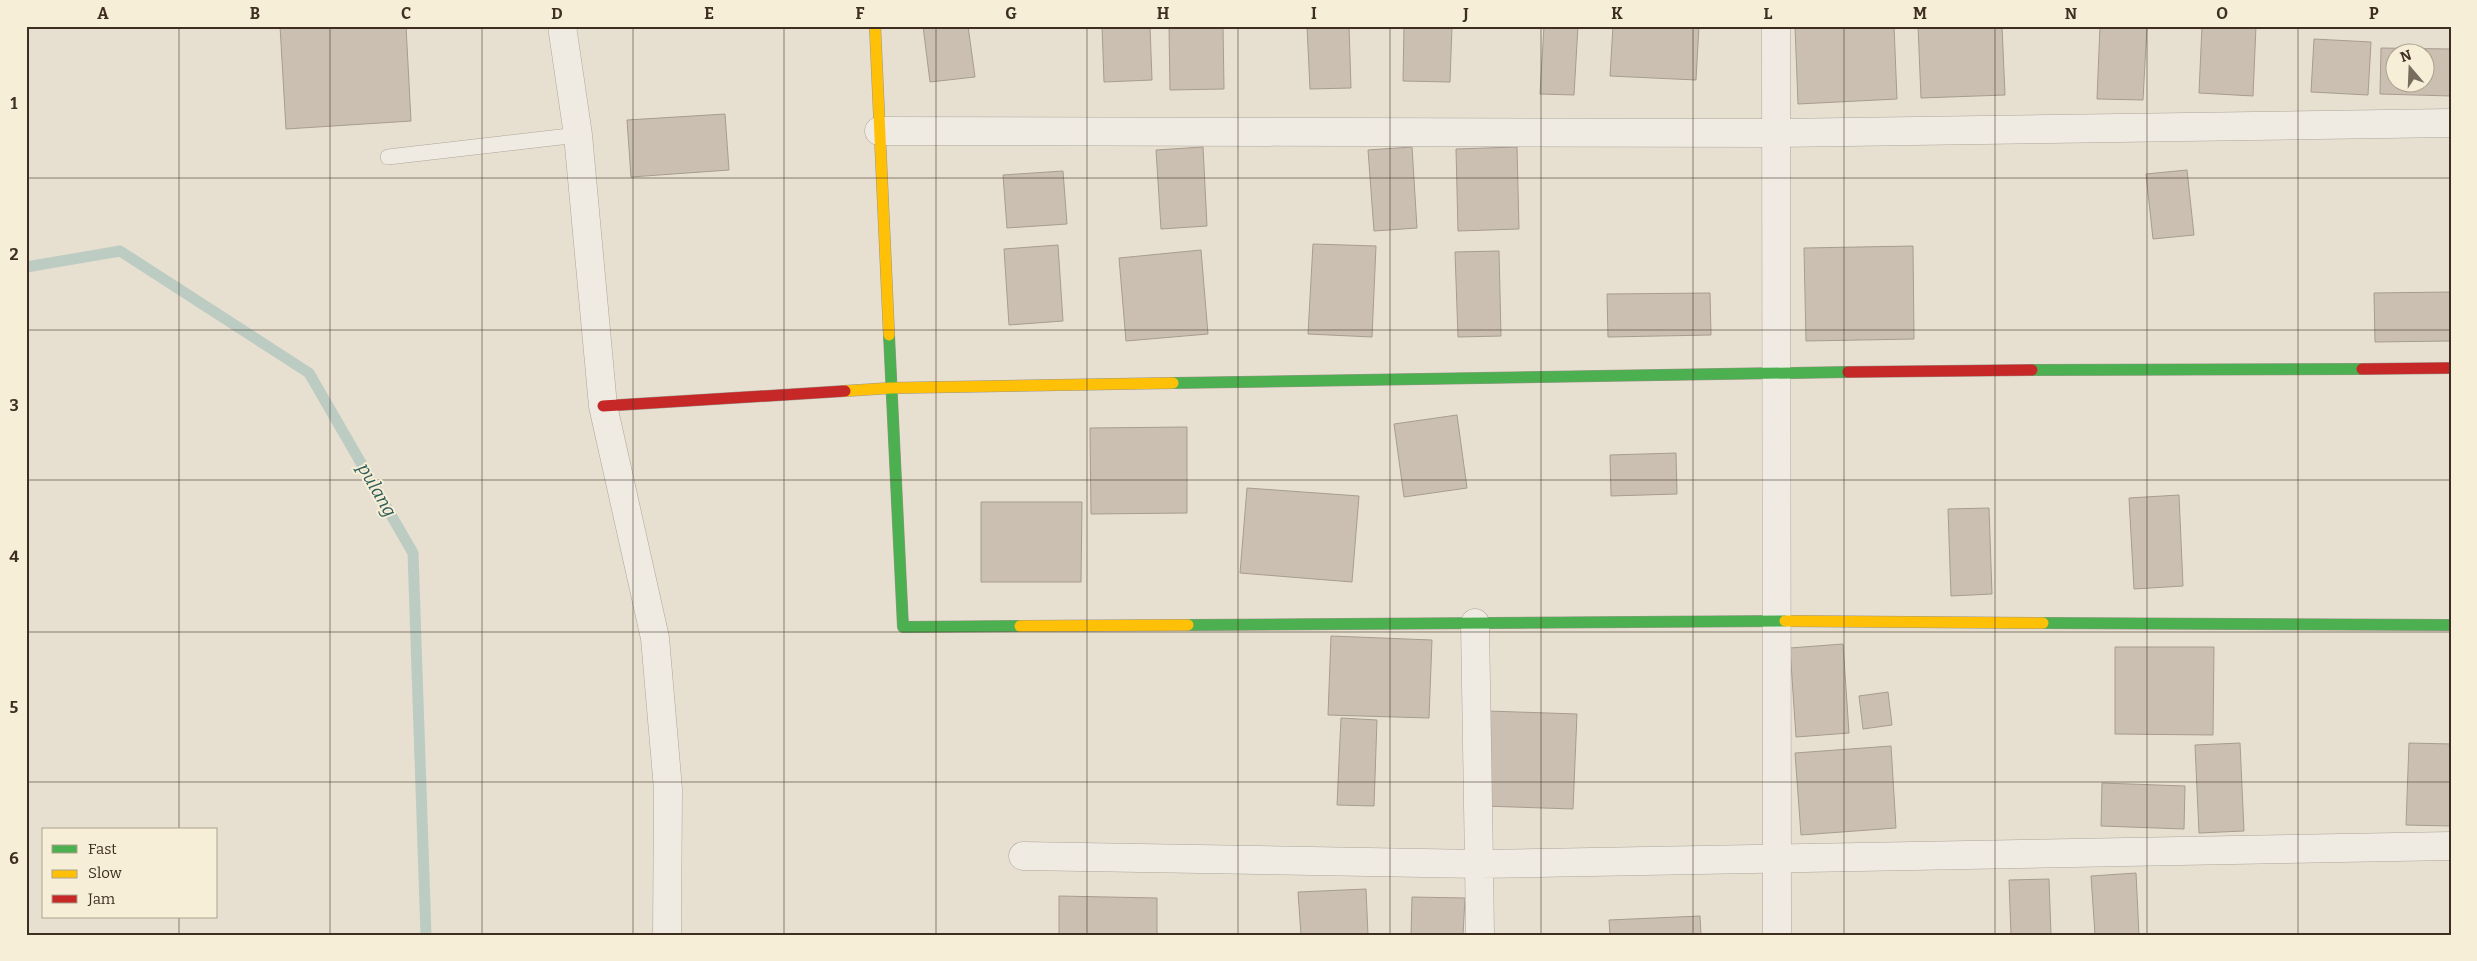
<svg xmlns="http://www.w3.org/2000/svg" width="2477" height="961" viewBox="0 0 2477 961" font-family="Bitter,serif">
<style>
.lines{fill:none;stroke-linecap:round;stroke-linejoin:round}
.stream{stroke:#bcccc2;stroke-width:11}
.building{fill:#cbbfb2;stroke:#a89c90;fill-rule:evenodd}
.lane-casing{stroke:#ada599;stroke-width:16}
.street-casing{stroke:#ada599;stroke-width:29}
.fast-casing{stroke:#9c958a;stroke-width:12}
.slow-casing{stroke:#9c958a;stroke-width:12}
.jam-casing{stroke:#9c958a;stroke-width:12}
.lane{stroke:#efebe3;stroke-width:15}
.street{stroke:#efebe3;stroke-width:28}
.fast{stroke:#4caf50;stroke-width:11}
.slow{stroke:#ffc107;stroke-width:11}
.jam{stroke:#c62828;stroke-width:11}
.grid{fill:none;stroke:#3d2e20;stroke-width:1;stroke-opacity:0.55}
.labels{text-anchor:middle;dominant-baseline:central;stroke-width:4;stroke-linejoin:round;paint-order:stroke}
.water-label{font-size:18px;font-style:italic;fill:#2f5d5a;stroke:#f7eed8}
.neatline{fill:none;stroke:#3d2e20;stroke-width:2}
.grid-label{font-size:16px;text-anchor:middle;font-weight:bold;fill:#3d2e20}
</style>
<rect width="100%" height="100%" fill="#e7e0d1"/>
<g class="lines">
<polyline class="stream" points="26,267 120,251 309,373 413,553 426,935"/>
</g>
<g class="building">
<polygon points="280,26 406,26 411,121 286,129"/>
<polygon points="923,26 968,26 975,77 930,82"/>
<polygon points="1102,26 1150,26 1152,80 1104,82"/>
<polygon points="1169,26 1223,26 1224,89 1170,90"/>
<polygon points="1307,26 1349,26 1351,88 1310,89"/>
<polygon points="1404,26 1452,26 1450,82 1403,81"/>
<polygon points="1544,26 1578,26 1574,95 1540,94"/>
<polygon points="1613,26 1699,26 1696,80 1610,76"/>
<polygon points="1795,26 1894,26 1897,99 1798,104"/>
<polygon points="1918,26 2002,26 2005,95 1921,98"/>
<polygon points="2100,26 2147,26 2143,100 2097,99"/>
<polygon points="2202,26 2256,26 2253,96 2199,93"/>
<polygon points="2314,39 2371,42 2368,95 2311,92"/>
<path d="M2381,48L2451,49V96L2380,94ZM2394,52H2424V82H2394Z"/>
<polygon points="725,114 729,170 631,177 627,120"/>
<polygon points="1203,147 1207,226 1161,229 1156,150"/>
<polygon points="1412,147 1417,228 1374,231 1368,150"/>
<polygon points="1517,147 1519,229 1458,231 1456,149"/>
<polygon points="2187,170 2194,235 2153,239 2146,174"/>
<polygon points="1063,171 1067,224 1007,228 1003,175"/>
<polygon points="1313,244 1376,246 1372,337 1308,334"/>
<polygon points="1058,245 1063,321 1009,325 1004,249"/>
<polygon points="1913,246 1914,339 1806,341 1804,248"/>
<polygon points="1201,250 1208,334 1126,341 1119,258"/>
<polygon points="1499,251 1501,336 1458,337 1455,252"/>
<polygon points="2451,292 2451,341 2375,342 2374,293"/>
<polygon points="1710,293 1711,335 1608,337 1607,294"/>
<polygon points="1457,415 1467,488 1404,497 1394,424"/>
<polygon points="1187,427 1187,513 1091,514 1090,428"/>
<polygon points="1676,453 1677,494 1611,496 1610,455"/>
<polygon points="1247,488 1359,496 1352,582 1240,573"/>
<polygon points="2179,495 2183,586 2134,589 2129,498"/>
<polygon points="981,502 1082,502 1081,582 981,582"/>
<polygon points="1989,508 1992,594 1951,596 1948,509"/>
<polygon points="1331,636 1432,640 1429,718 1328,715"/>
<polygon points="1843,644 1849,733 1796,737 1790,648"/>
<polygon points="2115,647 2214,647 2213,735 2115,734"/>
<polygon points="1888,692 1892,725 1863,729 1859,696"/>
<polygon points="1488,711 1577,714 1573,809 1483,806"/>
<polygon points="1341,718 1377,720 1374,806 1337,805"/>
<polygon points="2240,743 2244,831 2199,833 2195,745"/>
<polygon points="2409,743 2451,744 2451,826 2406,825"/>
<polygon points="1891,746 1896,828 1801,835 1795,753"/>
<polygon points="2102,783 2185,786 2184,829 2101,826"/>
<polygon points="2136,873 2139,935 2095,935 2091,876"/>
<polygon points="2049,879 2051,935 2011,935 2009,880"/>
<polygon points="1366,889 1368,935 1301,935 1298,892"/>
<polygon points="1059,896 1157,898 1157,935 1059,935"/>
<polygon points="1412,897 1465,898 1463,935 1411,935"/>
<polygon points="1700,916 1701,935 1610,935 1609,920"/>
</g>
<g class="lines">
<defs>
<polyline id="lane" points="388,157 578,135"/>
<g id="street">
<polyline points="562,26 578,135 603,406 655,638 668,789 667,935"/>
<polyline points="1776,26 1777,935"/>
<polyline points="879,131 1776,133 2451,123"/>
<polyline points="1023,856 1479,864 1475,623"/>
<polyline points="1480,935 1479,864 2451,846"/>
</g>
<g id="fast">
<polyline points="889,335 903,627 1020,626"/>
<polyline points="2032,370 2362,369"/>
<polyline points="1173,383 1848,372"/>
<polyline points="2043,623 2451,625"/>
<polyline points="1188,625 1785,621"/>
</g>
<g id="slow">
<polyline points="875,26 889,335"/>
<polyline points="845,391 891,388 1173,383"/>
<polyline points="1785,621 2043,623"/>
<polyline points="1020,626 1188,625"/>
</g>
<g id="jam">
<polyline points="2362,369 2451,368"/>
<polyline points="1848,372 2032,370"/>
<polyline points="603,406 845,391"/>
</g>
</defs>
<use href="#lane" class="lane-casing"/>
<use href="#street" class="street-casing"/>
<use href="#fast" class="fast-casing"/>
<use href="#slow" class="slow-casing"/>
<use href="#jam" class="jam-casing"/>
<use href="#lane" class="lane"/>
<use href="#street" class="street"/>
<use href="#fast" class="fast"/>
<use href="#slow" class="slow"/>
<use href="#jam" class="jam"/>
</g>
<path class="grid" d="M179,26V830M330,26V935M482,26V935M633,26V935M784,26V935M936,26V935M1087,26V935M1238,26V935M1390,26V935M1541,26V935M1693,26V935M1844,26V935M1995,26V935M2147,26V935M2298,26V935M26,178H2451M26,330H2451M26,480H2451M26,632H2451M26,782H2451M179,917V935"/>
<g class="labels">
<g class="water-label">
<text transform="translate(377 490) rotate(60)">pulang</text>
</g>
</g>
<rect width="2477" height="961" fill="none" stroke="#f7eed8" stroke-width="55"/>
<rect x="42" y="828" width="175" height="90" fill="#f7eed8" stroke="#ada18e"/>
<rect x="52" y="845" width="25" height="8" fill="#4caf50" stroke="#ada18e"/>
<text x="88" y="854" font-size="15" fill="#3d2e20">Fast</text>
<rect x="52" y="870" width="25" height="8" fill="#ffc107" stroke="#ada18e"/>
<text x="88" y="878" font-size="15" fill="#3d2e20">Slow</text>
<rect x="52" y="895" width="25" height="8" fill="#c62828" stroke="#ada18e"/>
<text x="88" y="904" font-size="15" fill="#3d2e20">Jam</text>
<g transform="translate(2410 68) rotate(341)"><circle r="24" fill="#f7eed8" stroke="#ada18e"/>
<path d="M0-4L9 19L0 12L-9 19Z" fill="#786c5e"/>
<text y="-8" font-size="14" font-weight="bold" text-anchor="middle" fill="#3d2e20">N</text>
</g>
<rect x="28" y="28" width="2422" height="906" class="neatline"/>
<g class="grid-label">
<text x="103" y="19">A</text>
<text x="255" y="19">B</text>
<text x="406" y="19">C</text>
<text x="557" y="19">D</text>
<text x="709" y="19">E</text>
<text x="860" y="19">F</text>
<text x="1011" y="19">G</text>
<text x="1163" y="19">H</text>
<text x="1314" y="19">I</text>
<text x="1466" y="19">J</text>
<text x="1617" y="19">K</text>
<text x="1768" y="19">L</text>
<text x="1920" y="19">M</text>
<text x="2071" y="19">N</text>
<text x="2222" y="19">O</text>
<text x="2374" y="19">P</text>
<text x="14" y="109">1</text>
<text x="14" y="260">2</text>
<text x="14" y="411">3</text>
<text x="14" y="562">4</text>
<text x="14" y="713">5</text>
<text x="14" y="864">6</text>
</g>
</svg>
